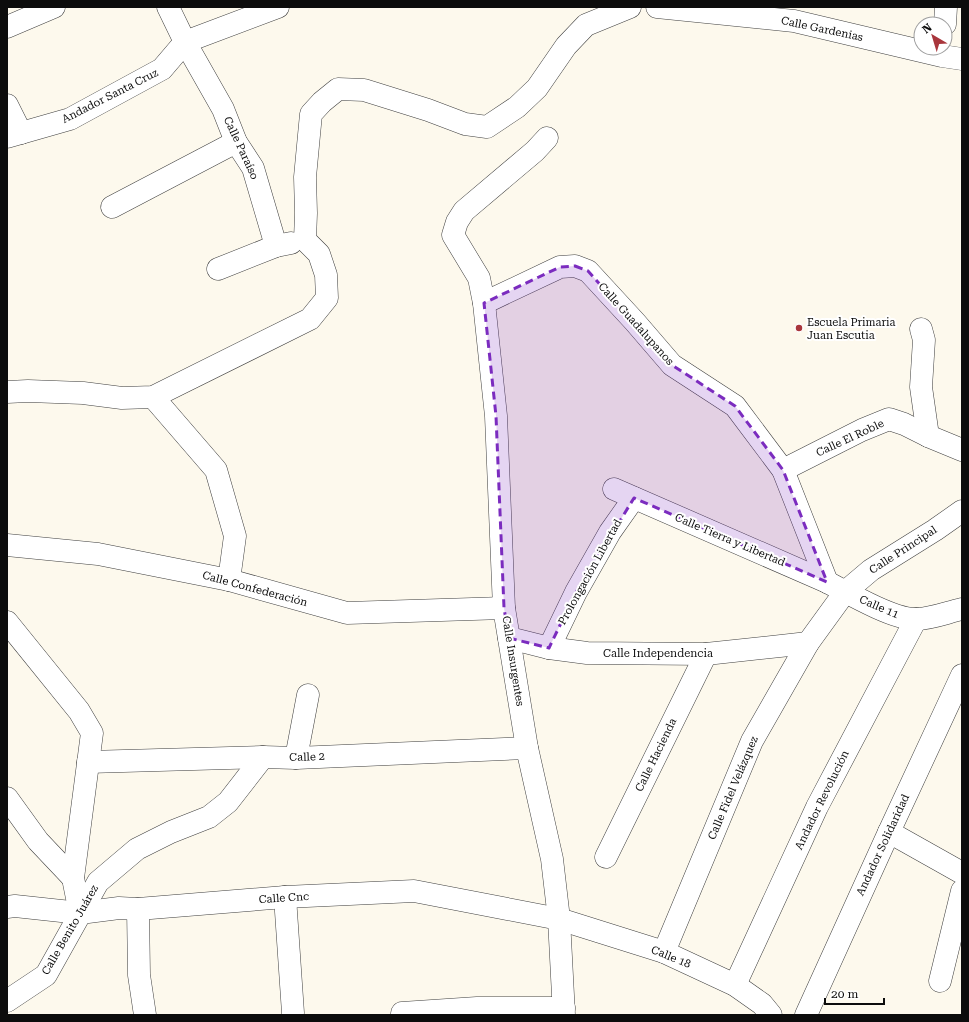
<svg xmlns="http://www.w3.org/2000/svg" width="969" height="1022" viewBox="0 0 969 1022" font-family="'Roboto Serif',serif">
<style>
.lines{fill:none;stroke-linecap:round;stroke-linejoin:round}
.minor-casing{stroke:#3f3f3f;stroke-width:23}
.minor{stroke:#fff;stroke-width:22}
.marked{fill:#7b2cbf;fill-opacity:0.2;stroke:#7b2cbf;stroke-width:3;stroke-dasharray:8 5;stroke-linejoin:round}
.poi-dot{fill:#a9363c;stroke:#fff;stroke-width:1.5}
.labels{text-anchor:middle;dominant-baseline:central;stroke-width:4;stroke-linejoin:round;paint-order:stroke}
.street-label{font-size:11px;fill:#0c0c0c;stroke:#fff}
.poi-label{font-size:11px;fill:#0c0c0c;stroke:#fff;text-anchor:start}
</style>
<rect width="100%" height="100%" fill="#fdf9ed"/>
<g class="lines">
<defs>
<g id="minor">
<polyline points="168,7 185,42 223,109 236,142 253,168 276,246"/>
<polyline points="657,7 794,21 942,56 962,59"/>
<polyline points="945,24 946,7"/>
<polyline points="7,27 54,7"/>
<polyline points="7,105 21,133"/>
<polyline points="7,137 70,119 162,69 185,42 278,7"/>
<polyline points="547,138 535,151 464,211 457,222 453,235 479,278 484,303 496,416 504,608 527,748 552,859 559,919 564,1015"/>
<polyline points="112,207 236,142"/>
<polyline points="218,269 276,246 291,243"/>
<polyline points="484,303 560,267 575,266 588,271 635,322 672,365 735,406 783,470 827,582"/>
<polyline points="921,329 924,340 921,387 928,436"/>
<polyline points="7,392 28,391 83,393 122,398 153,397 310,319 327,298 326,275 319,254 305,240 306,213 305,177 311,114 322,102 338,89 364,90 428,110 465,124 487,127 517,107 537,88 566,46 586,25 630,7"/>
<polyline points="153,397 216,470 235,536 229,580"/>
<polyline points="783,470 862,430 889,419 904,424 928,436 962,450"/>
<path d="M614,489L827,582C848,593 891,618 914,619C928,620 948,612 962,609"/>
<polyline points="7,545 98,554 229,580 347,613 504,608"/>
<polyline points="7,622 79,711 92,733 73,878 80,913"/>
<polyline points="509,638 549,648 587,653 706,654 808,643"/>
<polyline points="549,648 576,592 610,532 634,498"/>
<polyline points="296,758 308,695"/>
<polyline points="88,762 263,757 296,758 527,748"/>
<polyline points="7,798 38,841 73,878"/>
<polyline points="889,832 962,873"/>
<polyline points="606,857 706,654"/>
<polyline points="285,897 293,1013"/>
<polyline points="7,907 15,906 80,913 119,908 138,909 285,897 414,891 559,919 664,952 735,985 762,1004 771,1015"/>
<polyline points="138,909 139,975 145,1015"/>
<polyline points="664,952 752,741 808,643 845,592 871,570 935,530 962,511"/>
<polyline points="940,981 962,891"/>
<polyline points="735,985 817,807 916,619"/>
<polyline points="7,1001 46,975 98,882 137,849 171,832 209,817 228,802 263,757"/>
<polyline points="402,1013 477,1008 564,1008"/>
<polyline points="806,1015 889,832 962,675"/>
</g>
</defs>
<use href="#minor" class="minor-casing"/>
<use href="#minor" class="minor"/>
</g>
<path class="marked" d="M575,266L588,271L672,365L735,406L783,470L827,582L634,498L576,592L549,648L509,638L504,608L496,416L484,303L560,267Z"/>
<circle class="poi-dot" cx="799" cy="328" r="4"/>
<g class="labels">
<g class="street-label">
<text transform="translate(822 29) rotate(12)">Calle Gardenias</text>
<text transform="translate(110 96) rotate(-27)">Andador Santa Cruz</text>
<text transform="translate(241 148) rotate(65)">Calle Paraíso</text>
<text transform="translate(636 324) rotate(48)">Calle Guadalupanos</text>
<text transform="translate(850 438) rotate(-25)">Calle El Roble</text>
<text transform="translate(730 540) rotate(23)">Calle Tierra y Libertad</text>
<text transform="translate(903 550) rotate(-33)">Calle Principal</text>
<text transform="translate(590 572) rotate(-61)">Prolongación Libertad</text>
<text transform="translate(255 589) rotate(15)">Calle Confederación</text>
<text transform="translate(879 607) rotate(23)">Calle 11</text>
<text x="658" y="653">Calle Independencia</text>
<text transform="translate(513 661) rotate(81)">Calle Insurgentes</text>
<text transform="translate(656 755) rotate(-64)">Calle Hacienda</text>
<text transform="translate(307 757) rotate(-2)">Calle 2</text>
<text transform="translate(733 788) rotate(-67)">Calle Fidel Velázquez</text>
<text transform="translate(822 800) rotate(-64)">Andador Revolución</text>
<text transform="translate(883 845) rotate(-65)">Andador Solidaridad</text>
<text transform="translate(284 898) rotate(-4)">Calle Cnc</text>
<text transform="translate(70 930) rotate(-60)">Calle Benito Juárez</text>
<text transform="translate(671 957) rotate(22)">Calle 18</text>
</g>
<g class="poi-label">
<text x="807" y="322">Escuela Primaria<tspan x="807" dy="13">Juan Escutia</tspan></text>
</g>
</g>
<rect width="969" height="1022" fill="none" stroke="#0c0c0c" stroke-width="16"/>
<g transform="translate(933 36) rotate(322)"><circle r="19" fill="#ffffff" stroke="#9e9e9e"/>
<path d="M0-3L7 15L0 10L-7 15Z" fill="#a9363c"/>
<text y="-6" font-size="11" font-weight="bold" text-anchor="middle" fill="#0c0c0c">N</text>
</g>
<path d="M825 998v6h59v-6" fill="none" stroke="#0c0c0c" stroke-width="2"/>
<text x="831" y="998" font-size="12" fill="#0c0c0c" stroke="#ffffff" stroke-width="3" paint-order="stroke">20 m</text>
</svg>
